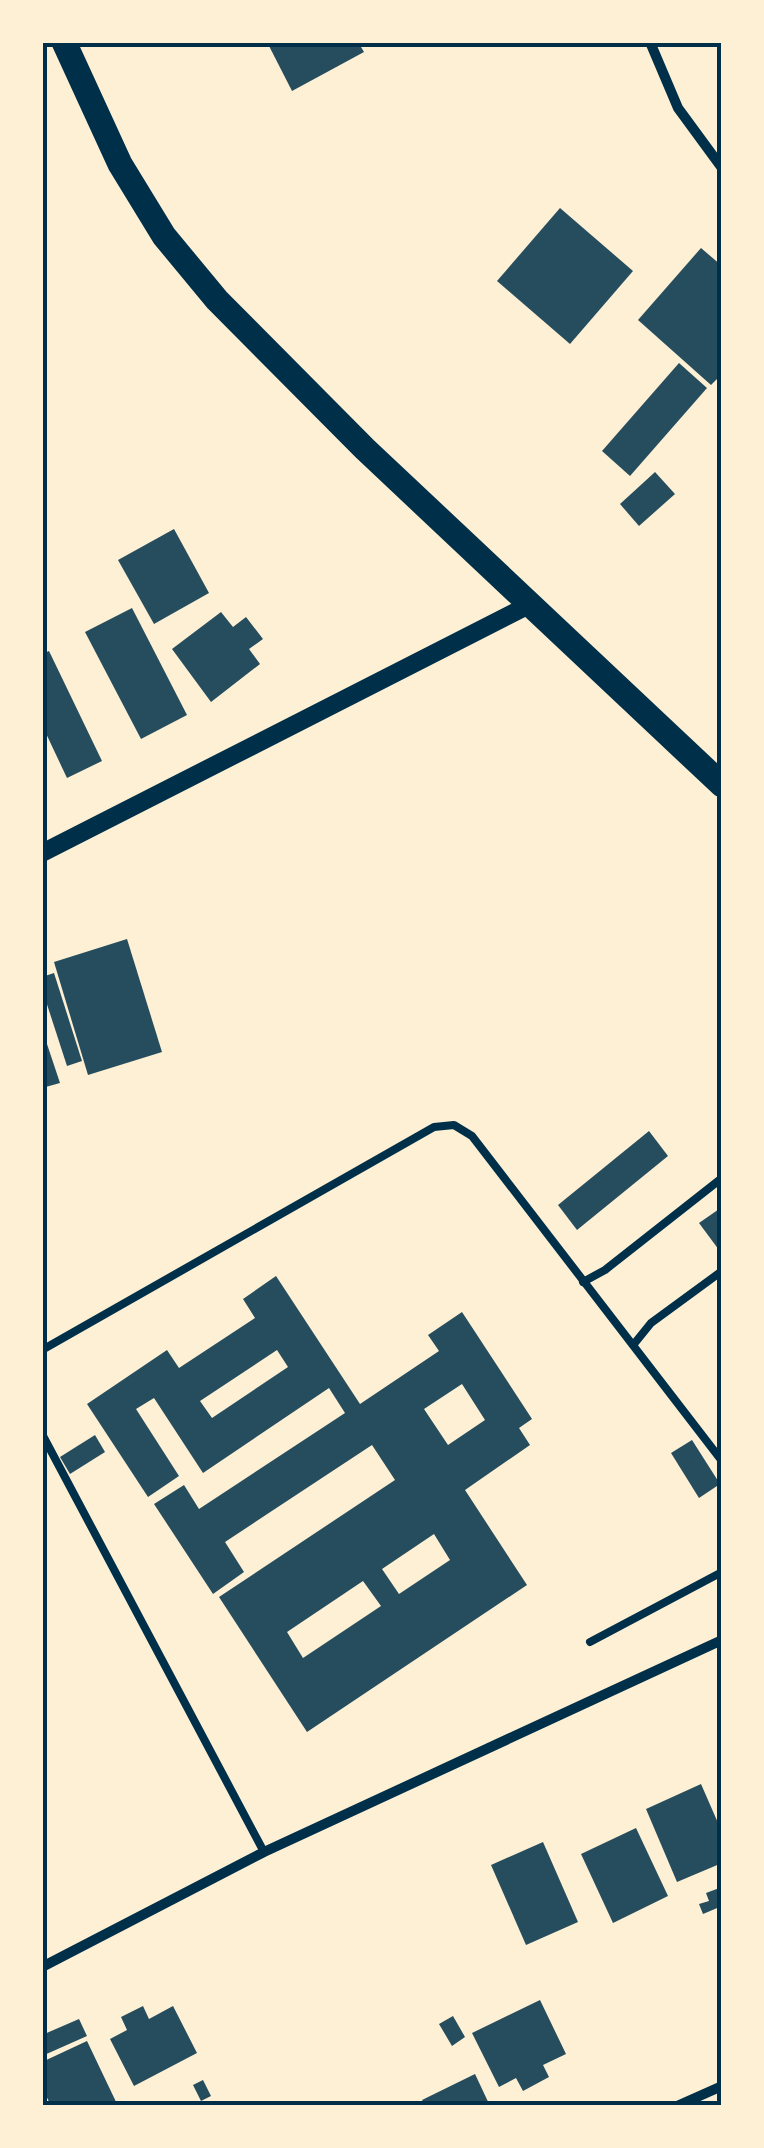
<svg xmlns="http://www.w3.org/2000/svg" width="764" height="2148" viewBox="0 0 764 2148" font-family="Karla,sans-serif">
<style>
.building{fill:#264d5e;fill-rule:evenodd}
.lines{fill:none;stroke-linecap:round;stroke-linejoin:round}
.service{stroke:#003049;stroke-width:8}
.minor{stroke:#003049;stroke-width:10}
.tertiary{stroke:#003049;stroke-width:18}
.trunk{stroke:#003049;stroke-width:25}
.neatline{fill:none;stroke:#003049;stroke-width:4}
</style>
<rect width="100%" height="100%" fill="#fdf0d5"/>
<g class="building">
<polygon points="267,42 358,42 364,52 292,91"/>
<polygon points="560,208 633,271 570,344 497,281"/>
<polygon points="701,248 722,266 722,374 711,385 638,320"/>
<polygon points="679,363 707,388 630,476 602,451"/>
<polygon points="655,472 675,494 639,526 620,504"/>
<polygon points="174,529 209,593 154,624 118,560"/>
<polygon points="132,608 187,715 141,739 85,632"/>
<polygon points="221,612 233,627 246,617 263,639 249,649 260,664 211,702 172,649"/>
<polygon points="49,651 102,761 67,778 42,725 42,654"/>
<polygon points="127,939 162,1052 88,1075 54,962"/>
<polygon points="54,973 82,1061 67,1066 42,989 42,977"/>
<polygon points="42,1029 60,1083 42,1088"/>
<polygon points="649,1131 668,1156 577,1230 558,1205"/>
<polygon points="722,1207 722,1249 719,1250 699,1223"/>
<path d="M276,1276L360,1404L439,1351L428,1335L462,1312L532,1419L519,1428L530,1445L465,1490L527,1585L307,1732L219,1597L395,1480L372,1445L225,1542L244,1572L213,1594L154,1504L184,1485L199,1509L345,1413L329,1388L203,1473L154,1398L136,1409L179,1476L148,1497L87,1404L167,1350L179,1368L255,1318L243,1299ZM277,1350L288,1367L212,1418L200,1401ZM462,1384L485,1420L448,1445L424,1409ZM434,1534L450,1560L399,1594L382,1569ZM363,1581L381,1606L303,1658L287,1632Z"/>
<polygon points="95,1435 105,1452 70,1474 60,1457"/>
<polygon points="692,1440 720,1484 699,1498 671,1453"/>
<polygon points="701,1784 722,1832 722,1863 677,1882 646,1809"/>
<polygon points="636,1828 668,1896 613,1923 581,1854"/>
<polygon points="543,1842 578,1922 526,1945 491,1865"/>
<polygon points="722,1887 722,1906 703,1914 699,1904 709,1901 706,1893"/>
<polygon points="540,2000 566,2054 543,2065 549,2077 523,2091 516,2078 499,2087 472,2033"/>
<polygon points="143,2006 149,2019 173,2006 197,2053 134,2086 110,2039 127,2030 121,2017"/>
<polygon points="453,2016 465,2037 452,2046 439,2024"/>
<polygon points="79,2019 87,2036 42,2056 42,2035"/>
<polygon points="87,2041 118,2106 51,2106 42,2087 42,2062"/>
<polygon points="475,2074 490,2106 425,2106 422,2100"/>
<polygon points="203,2080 211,2096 201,2101 193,2085"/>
</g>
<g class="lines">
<g class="service">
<polyline points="583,1282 605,1270 722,1178"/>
<polyline points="634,1344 651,1323 722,1271"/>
<polyline points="42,1350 434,1127 454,1125 472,1136 722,1461"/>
<polyline points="42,1434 264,1852"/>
<polyline points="590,1642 722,1572"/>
</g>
<g class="minor">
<polyline points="650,42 678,108 722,168"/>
<polyline points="42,1967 264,1852 722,1640"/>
<polyline points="677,2106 722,2086"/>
</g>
<polyline class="tertiary" points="42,853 531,604"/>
<polyline class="trunk" points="64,42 120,164 164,236 217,300 365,449 722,785"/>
</g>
<rect width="764" height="2148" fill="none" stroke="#fdf0d5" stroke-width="90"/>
<rect x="45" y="45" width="674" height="2058" class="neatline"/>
</svg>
